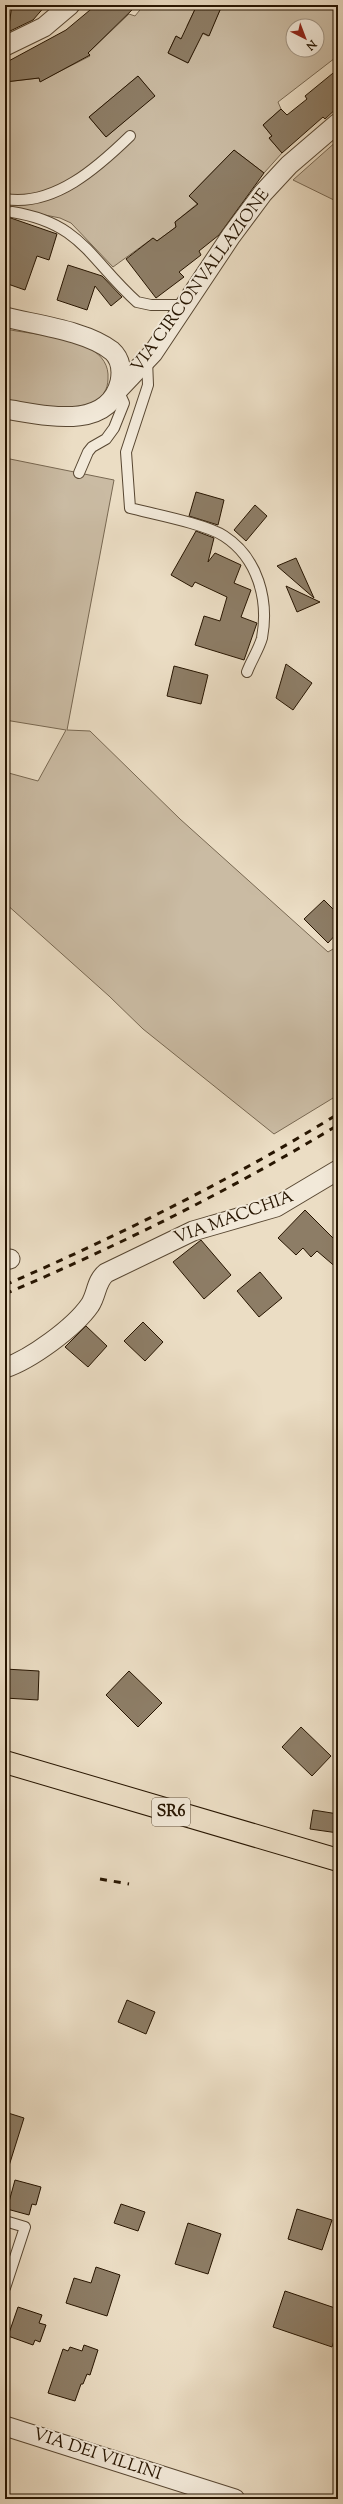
<svg xmlns="http://www.w3.org/2000/svg" width="343" height="2504" viewBox="0 0 343 2504" font-family="'Sorts Mill Goudy',serif">
<style>
.green{fill:#cabba3;stroke:#786852;fill-rule:evenodd}
.building{fill:#8d7d66;stroke:#271501}
.lines{fill:none;stroke-linecap:round;stroke-linejoin:round}
.service-casing{stroke:#584732;stroke-width:12}
.minor-casing{stroke:#584732;stroke-width:21}
.primary-casing{stroke:#271501;stroke-width:24}
.service{stroke:#f2e9d9;stroke-width:10}
.minor{stroke:#f2e9d9;stroke-width:19}
.primary{stroke:#ebddc4;stroke-width:22}
.rail{stroke:#271501;stroke-width:3;stroke-dasharray:7 7;stroke-linecap:butt}
.labels{text-anchor:middle;dominant-baseline:central;stroke-width:4;stroke-linejoin:round;paint-order:stroke}
.shield{fill:#f2e9d9;stroke:#645542;stroke-width:1}
.shield-label{font-size:16px;font-weight:bold;fill:#271501}
.street-label{font-size:17px;fill:#271501;stroke:#f2e9d9}
</style>
<rect width="100%" height="100%" fill="#ebddc4"/>
<filter id="stains"><feTurbulence type="fractalNoise" baseFrequency=".005" numOctaves="4"/><feColorMatrix values="0 0 0 0 .2 0 0 0 0 .09 0 0 0 0 .02 0 0 0 .5 -.17"/></filter>
<radialGradient id="worn" r=".72"><stop offset=".6" stop-color="#630" stop-opacity="0"/><stop offset="1" stop-color="#630" stop-opacity=".3"/></radialGradient>
<g class="green">
<path d="M144,5H197L187,26L208,36L220,10L209,5H338V62L335,58L278,102L281,109L263,125L272,136L269,138L282,153L264,173L234,150L189,196L197,204L175,222L176,227L157,241L153,238L113,267L71,223L60,218L5,207V82L39,78L41,81L90,56L88,53L129,14L135,16ZM293,26H317V50H293ZM176,36L196,46L188,63L168,53ZM138,76L154,96L106,137L89,117Z"/>
<polygon points="338,140 338,202 293,180"/>
<path d="M5,329C30,334 69,336 91,349C102,356 109,365 108,379C107,422 31,404 5,400Z"/>
<polygon points="5,458 114,480 67,730 90,731 180,819 328,952 338,946 338,1095 274,1134 143,1029 109,996 5,903 5,772 38,781 66,730 5,720"/>
</g>
<g class="building">
<polygon points="12,5 46,5 33,20 8,32"/>
<polygon points="96,5 137,5 88,53 90,55 40,82 39,78 5,82 5,63 66,30"/>
<polygon points="197,5 209,5 220,10 209,36 203,33 188,63 168,53 176,36 181,39"/>
<polygon points="338,69 338,107 325,119 323,117 282,153 269,138 272,136 263,125 281,109 287,115 307,99 305,96"/>
<polygon points="138,76 155,96 106,137 89,117"/>
<polygon points="234,150 264,173 219,235 199,251 201,255 179,272 184,277 156,298 126,259 153,238 157,241 176,227 175,222 198,204 189,196"/>
<polygon points="5,216 57,234 49,260 37,256 25,290 5,283"/>
<polygon points="68,265 102,276 122,297 111,306 95,286 87,310 57,300"/>
<polygon points="196,492 224,500 218,525 189,516"/>
<polygon points="255,505 267,516 246,541 234,530"/>
<polygon points="196,531 214,538 208,562 215,553 241,565 234,583 251,590 241,617 257,623 244,660 195,645 204,616 220,621 227,597 195,582 192,587 171,575"/>
<polygon points="296,558 314,598 277,566"/>
<polygon points="286,586 320,602 297,612"/>
<polygon points="286,664 312,683 293,710 276,698"/>
<polygon points="174,666 208,675 201,704 167,696"/>
<polygon points="324,900 338,914 338,932 328,943 304,919"/>
<polygon points="305,1210 338,1243 338,1269 317,1251 311,1257 303,1248 296,1255 278,1238"/>
<polygon points="201,1240 231,1275 204,1299 173,1262"/>
<polygon points="260,1272 282,1298 259,1317 237,1291"/>
<polygon points="143,1322 163,1342 145,1361 124,1341"/>
<polygon points="86,1326 107,1346 88,1367 65,1347"/>
<polygon points="5,1669 39,1671 38,1700 5,1698"/>
<polygon points="129,1671 162,1703 138,1727 106,1695"/>
<polygon points="301,1727 331,1756 312,1776 282,1747"/>
<polygon points="313,1810 338,1814 338,1833 310,1829"/>
<polygon points="127,2000 155,2012 146,2034 118,2022"/>
<polygon points="5,2112 24,2118 8,2169 5,2169"/>
<polygon points="15,2180 41,2187 36,2205 32,2204 29,2215 7,2209"/>
<polygon points="121,2204 145,2212 138,2231 114,2223"/>
<polygon points="297,2209 332,2220 322,2250 288,2239"/>
<polygon points="188,2223 221,2234 208,2274 175,2264"/>
<polygon points="96,2267 120,2275 107,2316 66,2303 74,2278 91,2283"/>
<polygon points="285,2291 338,2309 338,2328 332,2347 273,2327"/>
<polygon points="18,2307 42,2315 39,2323 46,2325 40,2342 35,2340 33,2345 8,2336"/>
<polygon points="84,2345 98,2350 90,2375 87,2374 83,2384 81,2384 75,2401 48,2393 63,2349 68,2351 70,2347 82,2351"/>
</g>
<g class="lines">
<defs>
<g id="service">
<path d="M5,199C54,207 98,167 130,136"/>
<path d="M12,212C82,223 90,260 137,302L151,305H184"/>
<path d="M147,360L148,385L126,452L130,508C153,514 206,524 224,536C258,558 269,600 262,638C259,649 251,661 247,672"/>
<polyline points="79,473 88,452 92,447 106,439 114,428 124,403 118,390"/>
<polyline points="5,2221 25,2227 5,2288"/>
</g>
<g id="minor">
<polyline points="5,46 44,27 70,5"/>
<path d="M5,317C37,325 87,331 112,351C121,359 122,372 120,382C108,433 40,414 5,409"/>
<polyline points="118,390 153,353 231,236 263,193 289,165 338,123"/>
<polyline points="5,1260 10,1259"/>
<path d="M5,1368C31,1359 74,1328 90,1305C97,1294 96,1281 106,1273L193,1231L276,1207L338,1170"/>
<polyline points="5,2426 235,2499"/>
</g>
<polyline id="primary" points="5,1762 338,1860"/>
</defs>
<use href="#service" class="service-casing"/>
<use href="#minor" class="minor-casing"/>
<use href="#primary" class="primary-casing"/>
<use href="#service" class="service"/>
<use href="#minor" class="minor"/>
<use href="#primary" class="primary"/>
<g class="rail">
<path d="M5,1285C120,1235 231,1180 338,1114"/>
<path d="M5,1294C120,1245 231,1190 338,1125"/>
<polyline points="100,1879 129,1884"/>
</g>
</g>
<g class="labels">
<rect class="shield" x="152" y="1798" width="38" height="28" rx="3"/>
<g class="shield-label">
<text x="171" y="1812">SR6</text>
</g>
<g class="street-label">
<text transform="translate(201 281) rotate(-54)">VIA CIRCONVALLAZIONE</text>
<text transform="translate(234 1218) rotate(-20)">VIA MACCHIA</text>
<text transform="translate(97 2455) rotate(18)">VIA DEI VILLINI</text>
</g>
</g>
<rect width="343" height="2504" fill="none" stroke="#ebddc4" stroke-width="20"/>
<rect x="6" y="6" width="331" height="2492" fill="none" stroke="#271501" stroke-width="2"/>
<rect x="10" y="10" width="323" height="2484" fill="none" stroke="#271501"/>
<g transform="translate(305 38) rotate(138)"><circle r="19" fill="#f2e9d9" stroke="#a19483"/>
<path d="M0-3L7 15L0 10L-7 15Z" fill="#8f2418"/>
<text y="-6" font-size="11" font-weight="bold" text-anchor="middle" fill="#271501">N</text>
</g>
<rect width="100%" height="100%" filter="url(#stains)"/>
<rect width="100%" height="100%" fill="url(#worn)"/>
</svg>
